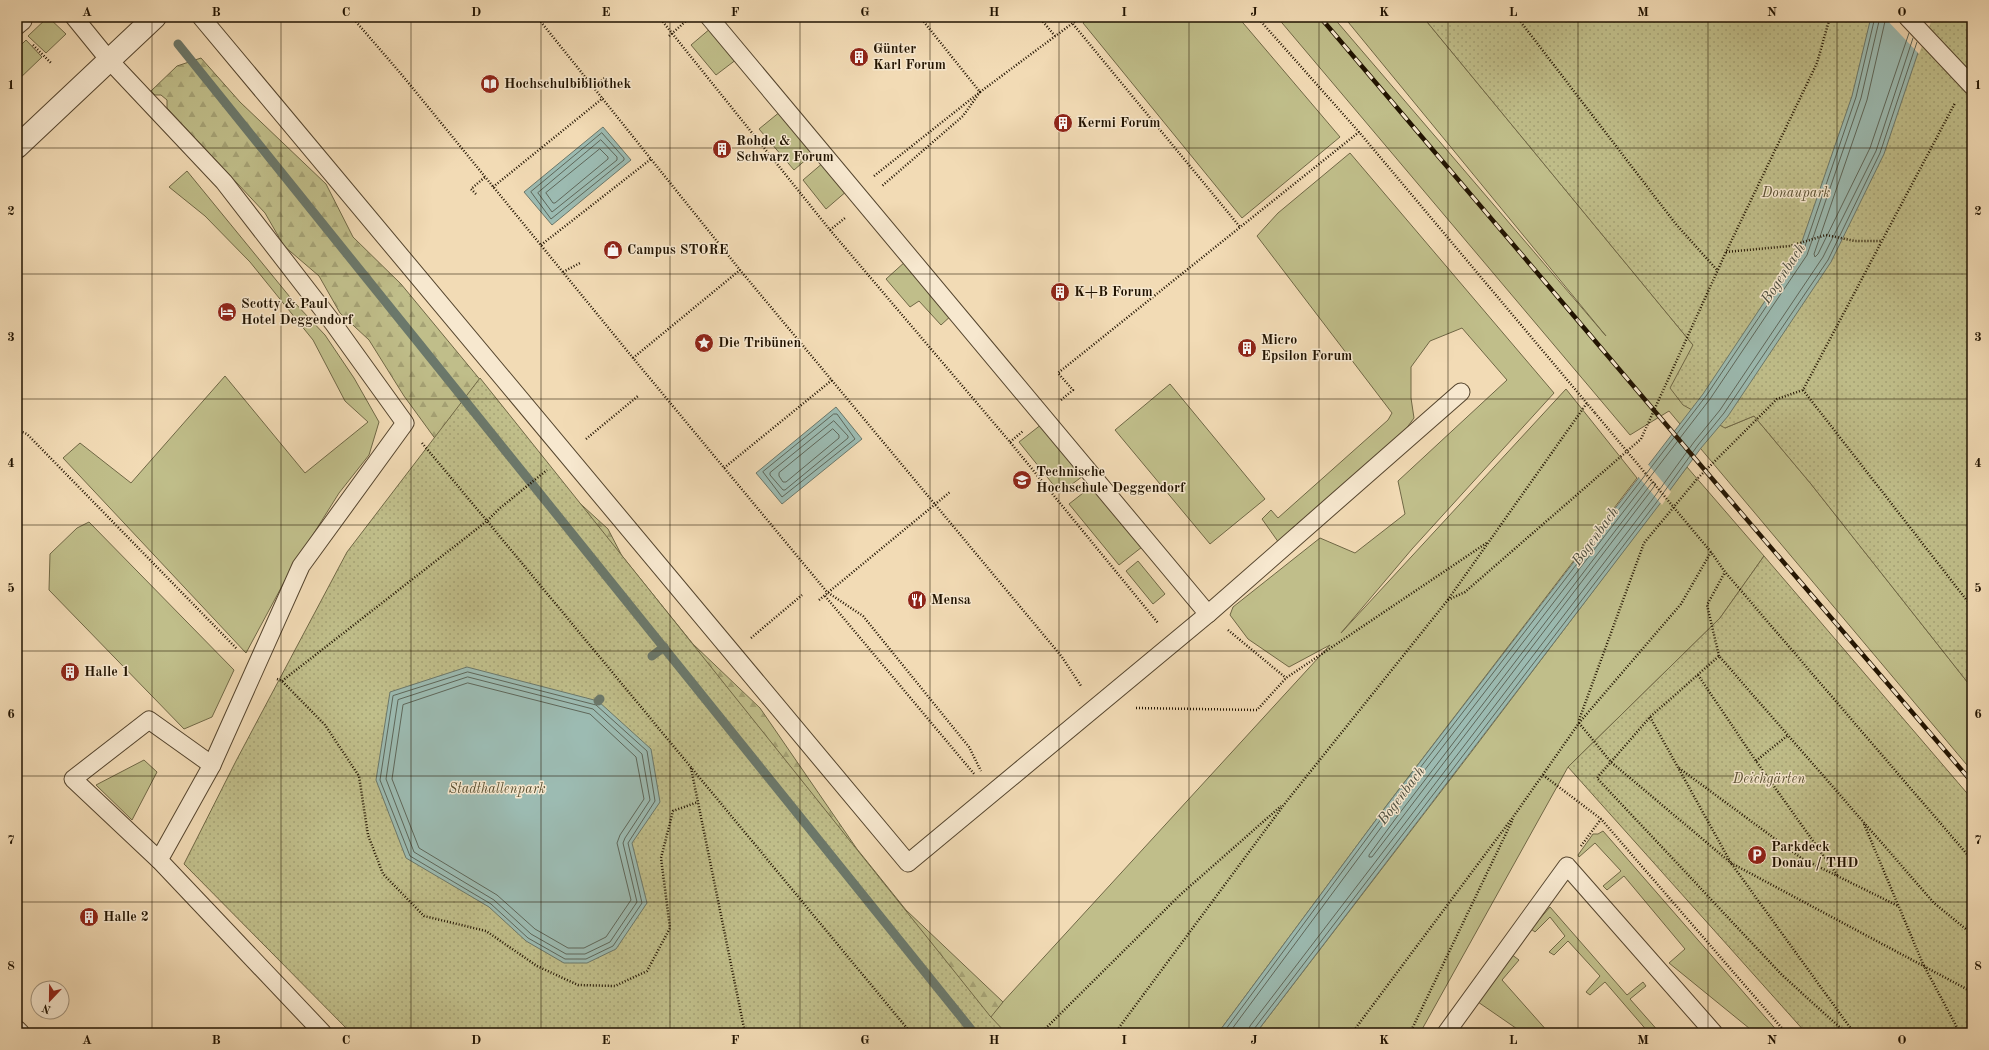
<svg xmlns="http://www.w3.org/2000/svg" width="1989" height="1050" viewBox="0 0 1989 1050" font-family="'Old Standard TT',serif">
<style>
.green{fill:#c0be8a;stroke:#706846}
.forest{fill:url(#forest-firs);stroke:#706846}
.park{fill:url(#park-dots);stroke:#706846}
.water{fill:#9cbbb2;stroke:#6b786b}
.pier{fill:#f2dbb5}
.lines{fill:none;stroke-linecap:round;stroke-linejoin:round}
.shore{stroke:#5e675a;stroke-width:1}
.stream{stroke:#6b786b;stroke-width:9}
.service-casing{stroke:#55452e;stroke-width:19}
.minor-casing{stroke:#55452e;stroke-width:24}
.path{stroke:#211301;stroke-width:2.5;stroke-dasharray:1 2;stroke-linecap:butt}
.service{stroke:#f7e8cf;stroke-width:17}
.minor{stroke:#f7e8cf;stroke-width:22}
.rail-casing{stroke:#211301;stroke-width:4.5}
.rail{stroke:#f7e8cf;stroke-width:3;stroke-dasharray:9;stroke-linecap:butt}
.path-bridge{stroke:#211301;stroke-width:2.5;stroke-dasharray:1 2;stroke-linecap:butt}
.grid{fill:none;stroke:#211301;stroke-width:1;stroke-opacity:0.55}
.labels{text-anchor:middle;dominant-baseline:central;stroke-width:3;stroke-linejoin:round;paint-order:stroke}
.poi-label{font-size:14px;font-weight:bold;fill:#211301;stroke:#f7e8cf;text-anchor:start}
.park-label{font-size:14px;font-style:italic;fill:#594f31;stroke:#f7e8cf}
.water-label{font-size:15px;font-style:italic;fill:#4c4e3f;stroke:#f7e8cf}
.neatline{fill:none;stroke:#211301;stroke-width:1.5}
.grid-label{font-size:13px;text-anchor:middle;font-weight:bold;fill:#211301}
</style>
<defs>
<pattern id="forest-firs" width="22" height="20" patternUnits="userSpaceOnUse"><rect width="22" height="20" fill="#c0be8a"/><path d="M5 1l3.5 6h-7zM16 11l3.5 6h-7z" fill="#a5a275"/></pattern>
<pattern id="park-dots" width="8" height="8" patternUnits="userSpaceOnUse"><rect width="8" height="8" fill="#c0be8a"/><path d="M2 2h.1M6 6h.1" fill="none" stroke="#a5a275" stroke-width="1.8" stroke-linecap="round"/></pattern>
</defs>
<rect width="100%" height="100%" fill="#f2dbb5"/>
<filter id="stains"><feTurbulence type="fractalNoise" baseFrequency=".005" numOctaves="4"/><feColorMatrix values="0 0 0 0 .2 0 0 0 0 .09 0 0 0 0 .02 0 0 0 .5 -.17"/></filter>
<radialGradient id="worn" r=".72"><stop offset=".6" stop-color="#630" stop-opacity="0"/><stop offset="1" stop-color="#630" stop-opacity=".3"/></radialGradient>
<g class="green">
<polygon points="48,17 66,34 46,53 28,36"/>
<polygon points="1090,17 1238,17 1340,137 1242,218 1083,23"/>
<polygon points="1277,17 1333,17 1606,336 1344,17 1423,17 1693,345 1725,428 1754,416 1811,484 1972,688 1972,771 1669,411 1630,435"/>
<polygon points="711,28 737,59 716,75 691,45"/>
<polygon points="26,40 42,57 17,81 17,49"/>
<polygon points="781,111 816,151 794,170 759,129"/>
<polygon points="1350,153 1554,393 1412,549 1341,633 1566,389 1637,478 1387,805 1218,1033 978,1033 990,1016 1330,645 1289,667 1248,639 1230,615 1233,607 1320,538 1355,553 1405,514 1398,481 1507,380 1462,328 1430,341 1411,367 1411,398 1414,418 1400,437 1279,543 1262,519 1271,510 1278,518 1388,420 1392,413 1257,236 1278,213"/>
<polygon points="824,162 848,190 826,209 803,180"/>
<polygon points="187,171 294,302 325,335 354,378 379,422 369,455 339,493 289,573 246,653 63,458 80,443 131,483 225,376 305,473 368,422 345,401 313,340 250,262 205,216 169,187"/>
<polygon points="906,261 953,314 941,325 919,301 910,307 886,279"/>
<polygon points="1170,384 1265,499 1210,544 1115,430"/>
<polygon points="1042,424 1083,476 1060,493 1019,442"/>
<polygon points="1687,467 1764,556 1720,618 1568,767 1420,1033 1256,1033 1469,755"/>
<polygon points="1092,486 1142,547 1119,565 1069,504"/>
<polygon points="89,522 234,670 212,717 184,729 49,590 50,554 77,528"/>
<polygon points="1138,561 1165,594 1153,604 1126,571"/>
<polygon points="144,760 157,772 132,820 96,785"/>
<polygon points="1603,831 1779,1033 1755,1033 1669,963 1685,949 1624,876 1607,890 1603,886 1621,871 1595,843 1579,857 1578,855 1593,834 1598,834"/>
<polygon points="1550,907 1627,995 1643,982 1646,986 1630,999 1660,1033 1649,1033 1605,982 1590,995 1586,992 1600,976 1568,941 1554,955 1549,952 1565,936 1550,917 1535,932 1531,929"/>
<polygon points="1511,954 1519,960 1502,980 1549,1033 1523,1033 1478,1002"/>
</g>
<polygon class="forest" points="201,58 240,102 326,184 353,237 401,284 501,405 536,463 608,529 622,556 693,644 760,708 857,849 906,910 1003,1002 978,1033 458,470 404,396 369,340 340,313 319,276 284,246 265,213 167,108 167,100 161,95 155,95 151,91 177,66"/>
<g class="park">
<polygon points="1423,17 1969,17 1972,20 1972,688 1811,484 1754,416 1725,428 1683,405 1670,388 1693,345"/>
<polygon points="480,378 990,1016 1006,1033 351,1033 184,864 236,761 347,552"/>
<polygon points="1764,556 1972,799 1972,1033 1806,1033 1568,767 1720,618"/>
</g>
<g class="water">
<polygon points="1871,17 1930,17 1884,154 1831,262 1728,416 1701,448 1659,505 1256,1033 1218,1033 1387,805 1703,394 1799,250 1852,96"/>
<polygon points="603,127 631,160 552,225 524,192"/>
<polygon points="836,407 862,439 782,504 756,473"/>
<polygon points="467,667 598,701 651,749 660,802 632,843 647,903 616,949 587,963 564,963 526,941 489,907 406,858 376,780 390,692"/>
</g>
<g class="pier">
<polygon points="1884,17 1926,17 1931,22 1919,54"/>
<polygon points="1646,462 1671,492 1662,505 1637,475"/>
</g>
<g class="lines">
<g class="shore">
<polyline points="1886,17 1867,100 1814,254 1815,257 1818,254 1870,148 1909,33"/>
<polygon points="602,133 624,158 624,160 551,219 531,192"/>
<polygon points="601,140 617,157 617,160 552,212 538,193"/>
<polygon points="600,149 608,157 608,159 555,203 553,203 546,193"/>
<polygon points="834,414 837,414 855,439 782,497 763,472"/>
<polygon points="834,421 848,436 848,438 785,490 783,490 770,475 770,473"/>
<polygon points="833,429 839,435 839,438 786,482 783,482 779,476 779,473"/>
<polygon points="1653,482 1656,484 1647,496 1372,857 1369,857 1369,855 1399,814"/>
<polygon points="468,672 596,705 647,751 655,801 628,843 642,903 613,946 586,959 565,959 528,938 491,904 410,856 380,780 393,696"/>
<polygon points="468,677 593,709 642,754 650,800 625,838 623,843 637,902 610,942 585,954 566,954 531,934 494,900 414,852 386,779 398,700"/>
<polygon points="468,683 590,714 636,757 644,799 620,835 617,843 631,900 606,937 584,948 568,948 535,929 497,895 419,848 392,779 403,705"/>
<polyline points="1223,1033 1390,807 1706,396 1803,252 1856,97 1875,17"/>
<polyline points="1229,1033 1394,810 1710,399 1807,255 1861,98 1880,17"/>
<polyline points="1248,1033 1250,1026 1652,500 1694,442 1720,410 1823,257 1876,151 1913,38"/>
<polyline points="1253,1033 1254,1029 1656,503 1698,445 1724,413 1828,260 1880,153 1917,42"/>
</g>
<g class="stream">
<polyline points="178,44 974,1033"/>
<polyline points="652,656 664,647"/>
<polyline points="598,701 600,699"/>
</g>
<defs>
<g id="service">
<polyline points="74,17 109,60 224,182 333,323 405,423 301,566 212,765 159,860 323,1033"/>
<polyline points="201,17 908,863 1208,614 709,17"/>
<polyline points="1907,17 1972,86"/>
<polyline points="17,26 23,21 19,17"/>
<polyline points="1208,614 1461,392"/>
<polyline points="159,860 73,779 149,720 212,765"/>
<polyline points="17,1029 21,1033"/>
<polyline points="1446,1033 1567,866 1714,1033"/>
</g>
<polyline id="minor" points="17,147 155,17"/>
</defs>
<use href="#service" class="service-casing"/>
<use href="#minor" class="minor-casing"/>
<g class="path">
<polyline points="352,17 402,75 633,358 827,592 863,616 969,747 981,771"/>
<polyline points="537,17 740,270 1062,657 1081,686"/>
<polyline points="659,17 830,230 1010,442 1158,623"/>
<polyline points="920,17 980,92 1081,17"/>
<polyline points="1039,17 1055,36"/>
<polyline points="1257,17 1359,132 1595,413"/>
<polyline points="1517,17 1675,223 1718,271"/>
<polyline points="1073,24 1240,227"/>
<polyline points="669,36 686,21"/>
<polyline points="33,45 52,64"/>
<polyline points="594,86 606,77"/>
<polyline points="874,176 980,92 963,116 882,186"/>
<polyline points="493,187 603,98"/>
<polyline points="476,194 471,189 485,177"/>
<polyline points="830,230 845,218"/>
<polyline points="541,245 651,159"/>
<polyline points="1726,252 1790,246 1826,235 1855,241 1882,241"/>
<polyline points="563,272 580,263"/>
<polyline points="633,358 740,270"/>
<polyline points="1803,390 1972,607"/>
<polyline points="1061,400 1073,390 1058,373 1359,132"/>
<polyline points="17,430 27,434 237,649"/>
<polyline points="586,439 638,396"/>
<polyline points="1010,442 1023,431"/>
<polyline points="422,443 487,521 500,508 547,470"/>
<polyline points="724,468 832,380"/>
<polyline points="825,596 975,775"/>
<polyline points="819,600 950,492"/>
<polyline points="1448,600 1465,592 1641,439 1726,252 1817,63 1830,17"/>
<polyline points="1228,630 1286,678"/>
<polyline points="751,638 802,595"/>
<polyline points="1719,656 1707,605 1725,572"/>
<polyline points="1698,675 1756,761 1838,876"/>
<polyline points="277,679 282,681 325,725 359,776 368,835 383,874 424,916 486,931 537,966 578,985 615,986 647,971 670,928 661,858 673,811 698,802"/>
<polyline points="282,681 487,521 911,1033"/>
<polyline points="1136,708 1257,710 1286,678 1488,542"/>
<polyline points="1650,717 1731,863 1854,1033"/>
<polyline points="1579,720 1644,543 1697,479 1777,399 1803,390 1955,103"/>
<polyline points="1579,723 1611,762 1731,863 1972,992"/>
<polyline points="1756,761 1788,735"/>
<polyline points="691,768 745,1033"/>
<polyline points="1679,768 1801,858 1898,906"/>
<polyline points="1543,775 1601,819 1786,1033"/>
<polyline points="1864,824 1923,964 1960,1033"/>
<polyline points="1581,846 1601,819"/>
<polyline points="1041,1033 1180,895 1281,806"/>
<polyline points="1115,1033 1286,802 1447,601 1587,403"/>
<polyline points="1352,1033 1516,813 1579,723 1681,604 1711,552 1725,572 1972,860"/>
<polyline points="1410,1033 1513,819"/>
<polyline points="1846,1033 1782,975 1597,778 1650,717 1719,656 1934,903 1972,934"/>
</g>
<use href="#service" class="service"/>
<use href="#minor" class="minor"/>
<defs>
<polyline id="rail" points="1320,17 1737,508 1972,782"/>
</defs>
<use href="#rail" class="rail-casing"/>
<use href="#rail" class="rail"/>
<polyline class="path-bridge" points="1595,413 1711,552"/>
</g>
<path class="grid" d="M152,17V1033M281,17V1033M411,17V1033M541,17V1033M670,17V1033M800,17V1033M930,17V1033M1059,17V1033M1189,17V1033M1319,17V1033M1448,17V1033M1578,17V1033M1708,17V1033M1837,17V1033M17,148H1972M17,274H1972M17,399H1972M17,525H1972M17,651H1972M17,776H1972M17,902H1972"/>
<defs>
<symbol id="building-disc" viewBox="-11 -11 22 22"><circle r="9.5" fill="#8f2418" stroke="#f7e8cf"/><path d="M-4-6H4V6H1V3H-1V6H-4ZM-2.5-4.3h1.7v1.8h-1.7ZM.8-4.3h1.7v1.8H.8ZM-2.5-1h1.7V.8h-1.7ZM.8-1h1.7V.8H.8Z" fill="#fff"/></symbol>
<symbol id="library-disc" viewBox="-11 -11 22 22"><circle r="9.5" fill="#8f2418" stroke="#f7e8cf"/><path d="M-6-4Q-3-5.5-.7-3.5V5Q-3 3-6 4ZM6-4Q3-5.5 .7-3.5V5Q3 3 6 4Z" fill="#fff"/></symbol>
<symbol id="shop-disc" viewBox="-11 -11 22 22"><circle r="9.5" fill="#8f2418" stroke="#f7e8cf"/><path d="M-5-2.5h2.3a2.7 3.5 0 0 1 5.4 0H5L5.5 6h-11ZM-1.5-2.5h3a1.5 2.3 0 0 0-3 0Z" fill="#fff"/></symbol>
<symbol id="hotel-disc" viewBox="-11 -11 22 22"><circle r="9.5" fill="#8f2418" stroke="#f7e8cf"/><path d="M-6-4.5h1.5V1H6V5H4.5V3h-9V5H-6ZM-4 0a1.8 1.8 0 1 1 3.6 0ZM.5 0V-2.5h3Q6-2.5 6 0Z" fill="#fff"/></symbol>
<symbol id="sight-disc" viewBox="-11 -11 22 22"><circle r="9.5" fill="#8f2418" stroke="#f7e8cf"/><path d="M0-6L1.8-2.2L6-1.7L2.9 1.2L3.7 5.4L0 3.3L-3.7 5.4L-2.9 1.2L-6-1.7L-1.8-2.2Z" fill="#fff"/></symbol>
<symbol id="university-disc" viewBox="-11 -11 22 22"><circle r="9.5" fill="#8f2418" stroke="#f7e8cf"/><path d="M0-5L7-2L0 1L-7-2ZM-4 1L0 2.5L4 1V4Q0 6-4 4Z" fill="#fff"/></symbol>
<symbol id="restaurant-disc" viewBox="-11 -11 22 22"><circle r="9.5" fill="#8f2418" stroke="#f7e8cf"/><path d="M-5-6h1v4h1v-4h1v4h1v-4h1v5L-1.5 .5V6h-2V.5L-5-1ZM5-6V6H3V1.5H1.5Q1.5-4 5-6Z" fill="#fff"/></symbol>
<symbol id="parking-disc" viewBox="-11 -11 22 22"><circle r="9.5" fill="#8f2418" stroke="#f7e8cf"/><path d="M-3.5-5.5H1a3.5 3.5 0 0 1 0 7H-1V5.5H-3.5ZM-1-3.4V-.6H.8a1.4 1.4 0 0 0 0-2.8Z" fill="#fff"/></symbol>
</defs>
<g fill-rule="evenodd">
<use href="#building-disc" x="848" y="46" width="22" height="22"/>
<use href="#library-disc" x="479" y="73" width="22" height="22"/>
<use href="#building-disc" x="1052" y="112" width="22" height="22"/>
<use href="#building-disc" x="711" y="138" width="22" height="22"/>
<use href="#shop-disc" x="602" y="239" width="22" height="22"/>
<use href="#building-disc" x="1049" y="281" width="22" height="22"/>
<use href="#hotel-disc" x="216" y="301" width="22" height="22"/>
<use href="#sight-disc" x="693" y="332" width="22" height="22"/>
<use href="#building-disc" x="1236" y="337" width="22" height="22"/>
<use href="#university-disc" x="1011" y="469" width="22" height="22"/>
<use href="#restaurant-disc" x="906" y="589" width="22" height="22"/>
<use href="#building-disc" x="59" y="661" width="22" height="22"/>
<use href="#parking-disc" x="1746" y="844" width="22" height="22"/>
<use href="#building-disc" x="78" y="906" width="22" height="22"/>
</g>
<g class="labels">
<g class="poi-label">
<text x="873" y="49">Günter<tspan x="873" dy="16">Karl Forum</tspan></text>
<text x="504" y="84">Hochschulbibliothek</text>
<text x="1077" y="123">Kermi Forum</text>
<text x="736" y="141">Rohde &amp;<tspan x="736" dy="16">Schwarz Forum</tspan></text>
<text x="627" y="250">Campus STORE</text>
<text x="1074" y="292">K+B Forum</text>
<text x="241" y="304">Scotty &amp; Paul<tspan x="241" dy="16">Hotel Deggendorf</tspan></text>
<text x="1261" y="340">Micro<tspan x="1261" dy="16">Epsilon Forum</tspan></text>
<text x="718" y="343">Die Tribünen</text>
<text x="1036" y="472">Technische<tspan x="1036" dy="16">Hochschule Deggendorf</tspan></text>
<text x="931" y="600">Mensa</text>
<text x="84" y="672">Halle 1</text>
<text x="1771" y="847">Parkdeck<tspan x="1771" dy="16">Donau / THD</tspan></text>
<text x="103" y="917">Halle 2</text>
</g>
<g class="park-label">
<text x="1796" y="193">Donaupark</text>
<text x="1769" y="779">Deichgärten</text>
<text x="497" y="789">Stadthallenpark</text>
</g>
<g class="water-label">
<text transform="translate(1784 274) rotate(-57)">Bogenbach</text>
<text transform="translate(1596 537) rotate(-54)">Bogenbach</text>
<text transform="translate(1402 796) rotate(-53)">Bogenbach</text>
</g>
</g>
<rect width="1989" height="1050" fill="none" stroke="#f2dbb5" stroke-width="44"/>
<g transform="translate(50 1000) rotate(202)"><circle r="19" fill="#f7e8cf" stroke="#a1937d"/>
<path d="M0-3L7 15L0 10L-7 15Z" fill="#8f2418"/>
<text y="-6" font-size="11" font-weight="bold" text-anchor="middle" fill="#211301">N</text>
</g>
<rect x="22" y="22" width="1945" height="1006" class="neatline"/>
<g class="grid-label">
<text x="87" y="16">A</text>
<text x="216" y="16">B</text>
<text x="346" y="16">C</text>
<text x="476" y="16">D</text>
<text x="606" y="16">E</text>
<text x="735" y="16">F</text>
<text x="865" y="16">G</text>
<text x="994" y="16">H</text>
<text x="1124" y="16">I</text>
<text x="1254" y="16">J</text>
<text x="1384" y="16">K</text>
<text x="1513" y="16">L</text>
<text x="1643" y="16">M</text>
<text x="1772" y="16">N</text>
<text x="1902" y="16">O</text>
<text x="11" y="89">1</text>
<text x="1978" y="89">1</text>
<text x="11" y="215">2</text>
<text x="1978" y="215">2</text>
<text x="11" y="341">3</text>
<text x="1978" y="341">3</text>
<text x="11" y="467">4</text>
<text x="1978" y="467">4</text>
<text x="11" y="592">5</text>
<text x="1978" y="592">5</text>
<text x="11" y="718">6</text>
<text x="1978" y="718">6</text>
<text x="11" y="844">7</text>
<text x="1978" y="844">7</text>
<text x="11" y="970">8</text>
<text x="1978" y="970">8</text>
<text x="87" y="1044">A</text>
<text x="216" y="1044">B</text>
<text x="346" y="1044">C</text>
<text x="476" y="1044">D</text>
<text x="606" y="1044">E</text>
<text x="735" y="1044">F</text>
<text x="865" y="1044">G</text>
<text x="994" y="1044">H</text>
<text x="1124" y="1044">I</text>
<text x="1254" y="1044">J</text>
<text x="1384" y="1044">K</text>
<text x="1513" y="1044">L</text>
<text x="1643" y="1044">M</text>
<text x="1772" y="1044">N</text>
<text x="1902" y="1044">O</text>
</g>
<rect width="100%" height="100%" filter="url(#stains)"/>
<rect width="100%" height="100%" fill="url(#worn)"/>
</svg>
